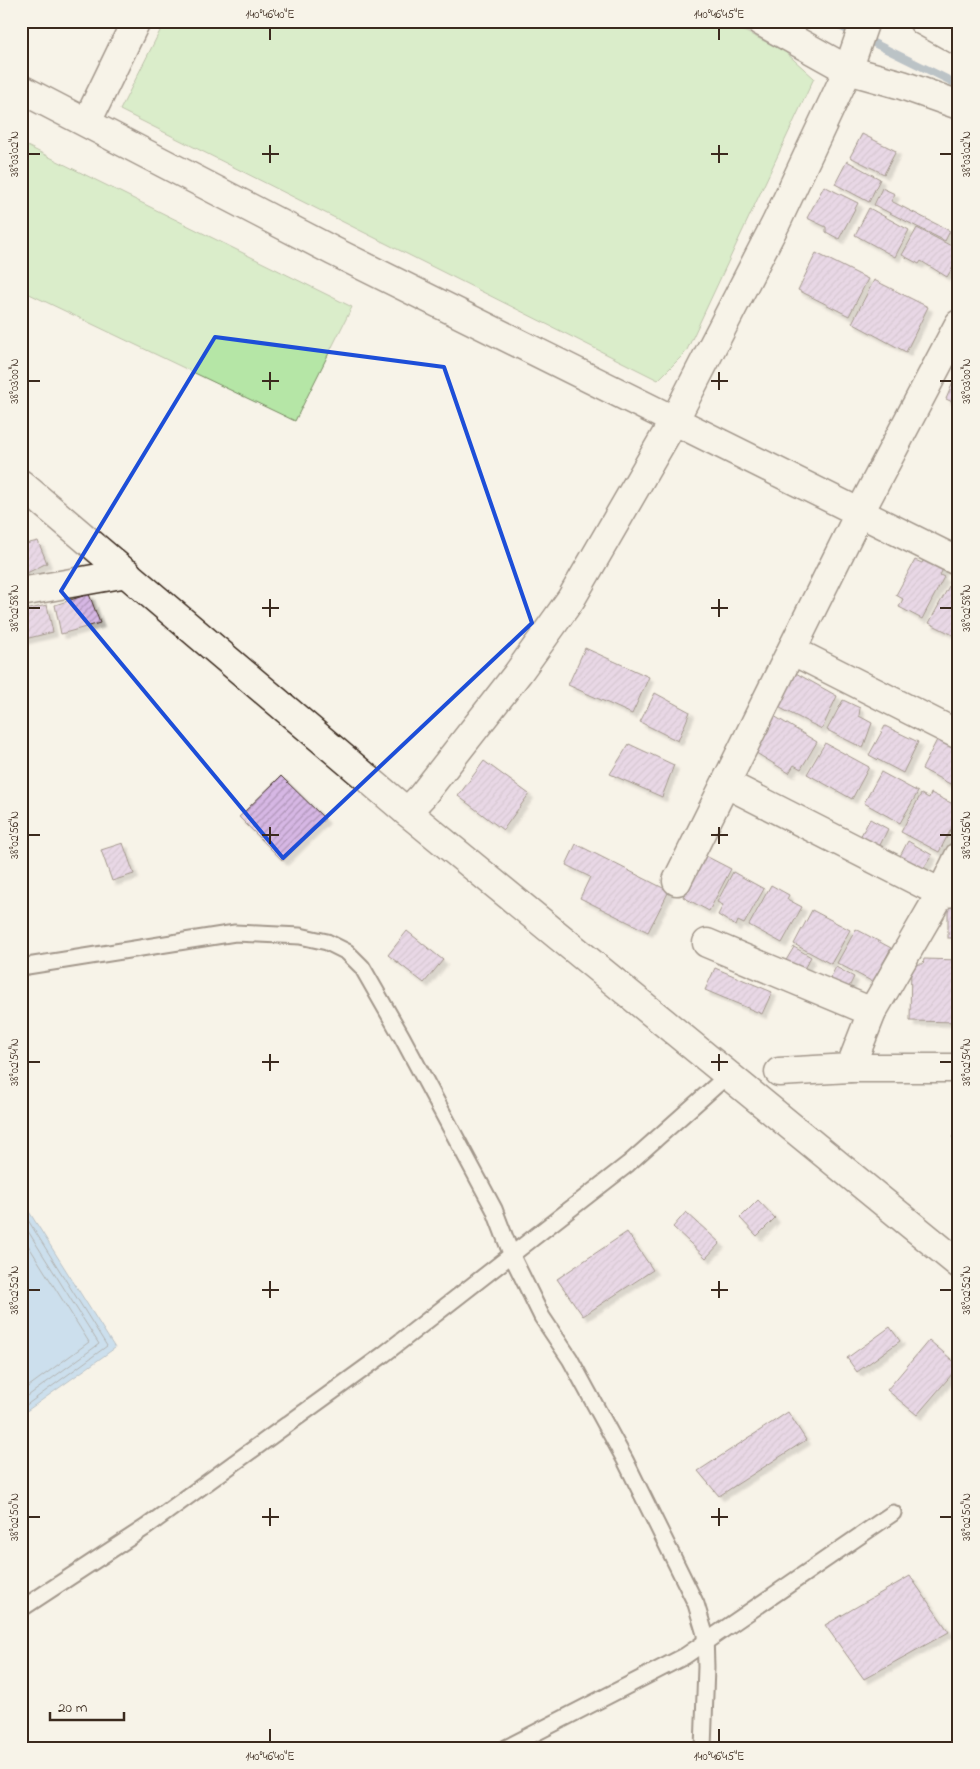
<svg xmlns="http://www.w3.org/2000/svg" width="980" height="1769" viewBox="0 0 980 1769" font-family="'Indie Flower',sans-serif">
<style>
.green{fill:#b5e6a6;stroke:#788862}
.water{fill:#97c8f3;stroke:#72899e}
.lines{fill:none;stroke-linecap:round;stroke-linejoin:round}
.shore{stroke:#606973;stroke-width:1}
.stream{stroke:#72899e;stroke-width:8}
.building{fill:url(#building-hatch);stroke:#3b2a1e;filter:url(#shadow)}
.lane-casing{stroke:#3b2a1e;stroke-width:19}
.street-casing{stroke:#3b2a1e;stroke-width:31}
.secondary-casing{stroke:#3b2a1e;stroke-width:31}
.lane{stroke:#f7f3e8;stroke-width:15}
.street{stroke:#f7f3e8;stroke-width:28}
.secondary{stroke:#f7f3e8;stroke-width:28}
.marked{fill:none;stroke:#1d4ed8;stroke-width:4;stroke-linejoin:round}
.ticks{fill:none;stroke:#3b2a1e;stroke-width:2}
.neatline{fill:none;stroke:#3b2a1e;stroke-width:2}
.ticks-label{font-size:12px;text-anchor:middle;fill:#3b2a1e}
</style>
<defs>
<pattern id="building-hatch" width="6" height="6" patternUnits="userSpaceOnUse" patternTransform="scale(1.25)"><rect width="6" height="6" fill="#d6b7e4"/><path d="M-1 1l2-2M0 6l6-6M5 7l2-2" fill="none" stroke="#af95b8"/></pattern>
<filter id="shadow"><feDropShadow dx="4.5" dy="4.5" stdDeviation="1" flood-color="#0004"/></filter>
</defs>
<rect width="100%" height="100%" fill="#f7f3e8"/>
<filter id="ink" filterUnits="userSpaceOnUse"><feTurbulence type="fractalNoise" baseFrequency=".02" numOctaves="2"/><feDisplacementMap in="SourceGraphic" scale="10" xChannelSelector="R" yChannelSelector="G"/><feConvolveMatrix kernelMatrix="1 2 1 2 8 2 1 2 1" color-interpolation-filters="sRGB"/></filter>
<g filter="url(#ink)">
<g class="green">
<polygon points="165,21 724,21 784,51 814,78 686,352 658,380 120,110"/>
<polygon points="21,143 352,307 295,421 21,290"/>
</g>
<polygon class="water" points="21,1199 115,1348 21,1415"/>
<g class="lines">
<g class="shore">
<polyline points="21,1209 107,1346 21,1409"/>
<polyline points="21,1220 99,1344 21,1401"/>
<polyline points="21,1234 89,1342 21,1392"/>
</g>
<polyline class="stream" points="829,21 959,85"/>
</g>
<g class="building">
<polygon points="862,134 896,151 884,174 850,157"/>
<polygon points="847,161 880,179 869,202 835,184"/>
<polygon points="824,186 858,203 839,239 826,232 826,227 807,218"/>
<polygon points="882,188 895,194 891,201 950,231 945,241 874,205"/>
<polygon points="869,208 909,230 895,257 855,235"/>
<polygon points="917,228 959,250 959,257 947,277 921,261 919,264 902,255"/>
<polygon points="816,253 868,279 849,316 798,290"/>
<polygon points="874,280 928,307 906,352 852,323"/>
<polygon points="957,373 959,374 959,405 946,399"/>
<polygon points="38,541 47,563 21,576 21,545"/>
<polygon points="925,557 944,567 940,575 944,577 922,619 899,607 903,599 896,595 915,560 922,563"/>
<polygon points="949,586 959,591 959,638 929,623"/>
<polygon points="89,594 100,623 61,634 55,605"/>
<polygon points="47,605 53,632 21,640 21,611"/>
<polygon points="585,648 649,677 632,714 568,685"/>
<polygon points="794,672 837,696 822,729 776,706"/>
<polygon points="655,693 690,712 678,741 640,722"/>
<polygon points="843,700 860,708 859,716 872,723 863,748 827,730"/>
<polygon points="774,716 817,742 801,769 794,765 789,773 753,751"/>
<polygon points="885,726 918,742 903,773 869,755"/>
<polygon points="939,736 959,745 959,781 956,779 952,785 922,769"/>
<polygon points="825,743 869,767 852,799 807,774"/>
<polygon points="629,744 674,765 662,797 610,774"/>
<polygon points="484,761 529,794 503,830 458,796"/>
<polygon points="881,772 918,792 900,823 864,803"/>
<polygon points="281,776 325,819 283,861 239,817"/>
<polygon points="931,793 959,807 959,814 939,852 901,832 921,794 929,798"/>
<polygon points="870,819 888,829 878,849 859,839"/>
<polygon points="908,841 932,855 922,871 899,858"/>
<polygon points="123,843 134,874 112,881 101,850"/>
<polygon points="576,844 669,891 648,932 580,898 590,877 566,865"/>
<polygon points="702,854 731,869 709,911 683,897"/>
<polygon points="733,872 764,889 744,924 738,921 736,926 718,915 723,905 717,902"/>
<polygon points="771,885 789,895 787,899 802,907 782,943 749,925"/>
<rect x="948" y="900" width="11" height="38"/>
<polygon points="812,910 850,930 831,964 794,944"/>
<polygon points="856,929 891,948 873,982 837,963"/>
<polygon points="407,931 443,960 424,983 388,955"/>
<polygon points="794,947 811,957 802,972 785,962"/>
<polygon points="924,959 959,960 959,1022 910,1021 911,964 923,964"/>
<polygon points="836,967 854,977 847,991 828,982"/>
<polygon points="715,968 772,992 762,1014 705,990"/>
<polygon points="959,1130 959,1143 952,1137"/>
<polygon points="758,1200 775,1218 757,1236 740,1218"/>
<polygon points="686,1212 720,1243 706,1258 673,1227"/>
<polygon points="627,1232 653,1270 583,1316 557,1279"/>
<polygon points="890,1327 900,1341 857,1372 847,1358"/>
<polygon points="929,1340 959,1366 917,1415 887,1390"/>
<polygon points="788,1412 806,1440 719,1496 698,1471"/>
<polygon points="910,1576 949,1632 864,1679 825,1625"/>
</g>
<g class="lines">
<defs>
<g id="lane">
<polyline points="21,967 235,933 300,936 327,942 347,952 362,967 402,1037 494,1209 512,1256 542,1317 570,1359 625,1460 696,1604 705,1634 706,1667 703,1748"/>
<polyline points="21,1609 146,1527 383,1355 628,1164 729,1074"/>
<polyline points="506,1748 685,1656 893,1513"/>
</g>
<g id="street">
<polyline points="760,21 848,70 902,85 959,105"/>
<polyline points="923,21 959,41"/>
<polyline points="21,89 333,251 959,562"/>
<polyline points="87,122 136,21"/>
<polyline points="21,592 127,573"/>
<polyline points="793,651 959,735"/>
<polyline points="727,784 941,893 959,856"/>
<polyline points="677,881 860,512 959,324"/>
<polyline points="707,943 872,1012"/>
<polyline points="850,1068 872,1012 941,893 959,892"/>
<polyline points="779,1072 850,1068 959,1068"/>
</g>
<g id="secondary">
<polyline points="21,484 407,812 959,1264"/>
<polyline points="407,812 422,796 518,673 571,599 675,419 776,223 848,70 865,21"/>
</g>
</defs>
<use href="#lane" class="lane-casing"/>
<use href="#street" class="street-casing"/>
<use href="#secondary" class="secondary-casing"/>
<use href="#lane" class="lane"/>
<use href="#street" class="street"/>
<use href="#secondary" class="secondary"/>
</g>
</g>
<path d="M0 0H980V1769H0ZM215,337L444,367L532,623L283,858L61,591Z" fill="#f7f3e8" fill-opacity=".55" fill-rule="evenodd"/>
<path class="marked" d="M215,337L444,367L532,623L283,858L61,591Z"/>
<path class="ticks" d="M270,28V40M719,28V40M270,145V163M719,145V163M28,154H40M262,154H279M711,154H728M940,154H952M270,372V390M719,372V390M28,381H40M262,381H279M711,381H728M940,381H952M270,599V617M719,599V617M28,608H40M262,608H279M711,608H728M940,608H952M270,827V844M719,827V844M28,835H40M262,835H279M711,835H728M940,835H952M270,1054V1071M719,1054V1071M28,1062H40M262,1062H279M711,1062H728M940,1062H952M270,1281V1298M719,1281V1298M28,1290H40M262,1290H279M711,1290H728M940,1290H952M270,1508V1526M719,1508V1526M28,1517H40M262,1517H279M711,1517H728M940,1517H952M270,1729V1742M719,1729V1742"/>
<rect width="980" height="1769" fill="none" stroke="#f7f3e8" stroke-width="55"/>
<path d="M50 1712v8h74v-8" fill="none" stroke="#3b2a1e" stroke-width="2.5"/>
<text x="58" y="1712" font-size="15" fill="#3b2a1e" stroke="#f7f3e8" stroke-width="4" paint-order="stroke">20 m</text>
<rect x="28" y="28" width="924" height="1714" class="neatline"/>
<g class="ticks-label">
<text x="270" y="18">140°46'40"E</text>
<text x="719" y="18">140°46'45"E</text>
<text transform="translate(14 154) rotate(-90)" y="4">38°03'02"N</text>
<text transform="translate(966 154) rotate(-90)" y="4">38°03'02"N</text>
<text transform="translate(14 381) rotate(-90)" y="4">38°03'00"N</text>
<text transform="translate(966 381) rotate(-90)" y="4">38°03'00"N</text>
<text transform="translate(14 608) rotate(-90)" y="4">38°02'58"N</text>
<text transform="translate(966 608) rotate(-90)" y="4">38°02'58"N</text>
<text transform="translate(14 835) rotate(-90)" y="4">38°02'56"N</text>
<text transform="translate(966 835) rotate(-90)" y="4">38°02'56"N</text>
<text transform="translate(14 1062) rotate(-90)" y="4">38°02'54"N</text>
<text transform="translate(966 1062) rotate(-90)" y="4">38°02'54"N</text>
<text transform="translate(14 1290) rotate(-90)" y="4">38°02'52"N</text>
<text transform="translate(966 1290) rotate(-90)" y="4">38°02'52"N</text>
<text transform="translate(14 1517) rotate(-90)" y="4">38°02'50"N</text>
<text transform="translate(966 1517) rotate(-90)" y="4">38°02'50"N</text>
<text x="270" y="1760">140°46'40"E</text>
<text x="719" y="1760">140°46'45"E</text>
</g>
</svg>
